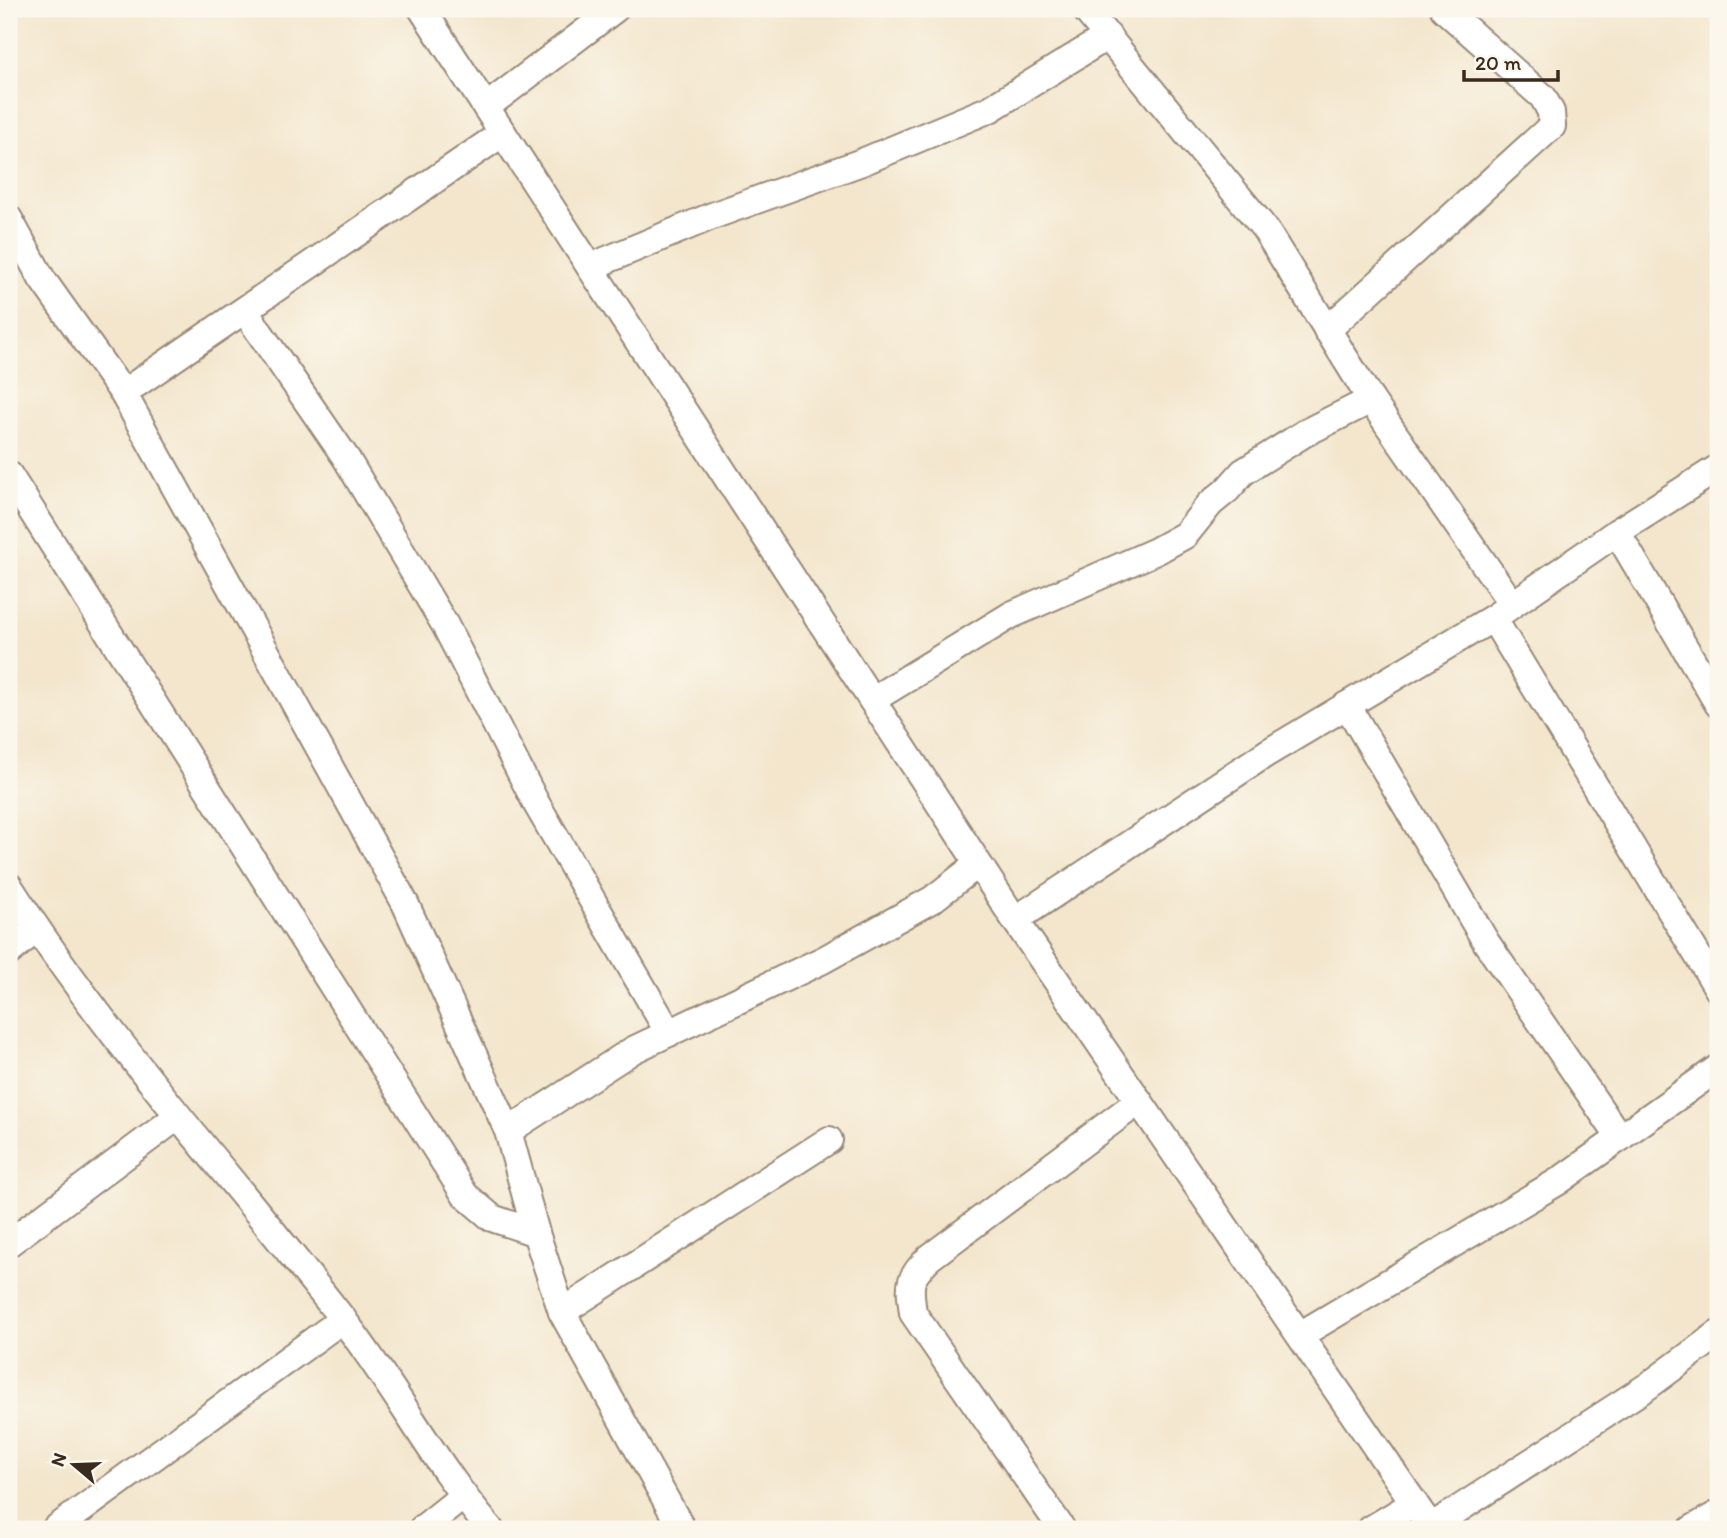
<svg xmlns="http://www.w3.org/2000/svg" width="1727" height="1538" viewBox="0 0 1727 1538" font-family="Itim,sans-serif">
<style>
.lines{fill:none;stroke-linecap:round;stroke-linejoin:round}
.minor-casing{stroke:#978876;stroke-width:30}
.minor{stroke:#fff;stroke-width:26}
</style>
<rect width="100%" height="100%" fill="#fbf7ec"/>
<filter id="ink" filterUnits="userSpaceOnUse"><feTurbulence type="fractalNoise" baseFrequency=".0143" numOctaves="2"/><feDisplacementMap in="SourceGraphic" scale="14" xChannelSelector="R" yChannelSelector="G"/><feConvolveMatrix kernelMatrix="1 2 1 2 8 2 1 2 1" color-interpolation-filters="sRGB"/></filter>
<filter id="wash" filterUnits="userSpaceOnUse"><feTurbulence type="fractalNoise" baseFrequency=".00686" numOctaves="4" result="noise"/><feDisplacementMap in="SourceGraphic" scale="28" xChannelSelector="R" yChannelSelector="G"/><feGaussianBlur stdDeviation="1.57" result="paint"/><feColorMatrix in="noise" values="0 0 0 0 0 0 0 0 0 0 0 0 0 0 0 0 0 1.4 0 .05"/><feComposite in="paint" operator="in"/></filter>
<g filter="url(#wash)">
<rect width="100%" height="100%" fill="#f3e6cd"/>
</g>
<g filter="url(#ink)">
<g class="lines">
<defs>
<g id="minor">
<polyline points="422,9 1015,920 1432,1529"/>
<polyline points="1085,9 1265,229 1371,400 1512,604"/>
<polyline points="486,107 615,9"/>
<polyline points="9,219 42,279 123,393 405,903 508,1131 536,1233 562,1312 682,1529"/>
<polyline points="590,267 712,216 862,162 990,109 1108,36"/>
<polyline points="245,311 346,458 445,625 536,803 669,1033"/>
<polyline points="1327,330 1552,126 1551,112 1543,97 1444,9"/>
<polyline points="123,393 503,133"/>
<polyline points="9,475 465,1195 492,1218 536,1233"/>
<polyline points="1617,532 1718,704"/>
<polyline points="1493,618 1718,989"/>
<polyline points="872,700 1011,615 1156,551 1185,535 1210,504 1227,490 1243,472 1305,433 1371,400"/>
<polyline points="1347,705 1486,942 1620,1138"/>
<path d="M9,886C107,1040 230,1174 341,1317C395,1386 434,1463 490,1529"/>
<polyline points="1015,920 1267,753 1493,618 1617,532 1718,468"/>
<polyline points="9,952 36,929"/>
<polyline points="508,1131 633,1050 823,960 933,899 978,864"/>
<polyline points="9,1243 177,1117"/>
<polyline points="562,1312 829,1140"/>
<polyline points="1300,1335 1559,1181 1718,1068"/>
<polyline points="1431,1527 1648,1386 1718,1334"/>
<polyline points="55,1529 343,1319"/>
<polyline points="422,1529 462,1497"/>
<path d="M1062,1529L913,1313C909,1282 908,1280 929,1258L1139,1101"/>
<polyline points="1371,1529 1414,1503"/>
<polyline points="1692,1529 1718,1514"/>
</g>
</defs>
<use href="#minor" class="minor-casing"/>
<use href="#minor" class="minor"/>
</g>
</g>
<rect width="1727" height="1538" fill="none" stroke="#fbf7ec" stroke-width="35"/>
<g transform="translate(74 1465) rotate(289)" stroke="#fbf7ec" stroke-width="5" paint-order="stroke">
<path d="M0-5L12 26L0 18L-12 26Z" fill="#3b2a1e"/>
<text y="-10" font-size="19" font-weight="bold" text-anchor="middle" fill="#3b2a1e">N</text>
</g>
<path d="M1464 70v10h94v-10" fill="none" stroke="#3b2a1e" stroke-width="3.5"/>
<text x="1475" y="70" font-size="21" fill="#3b2a1e" stroke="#fbf7ec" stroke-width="5" paint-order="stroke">20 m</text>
</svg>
